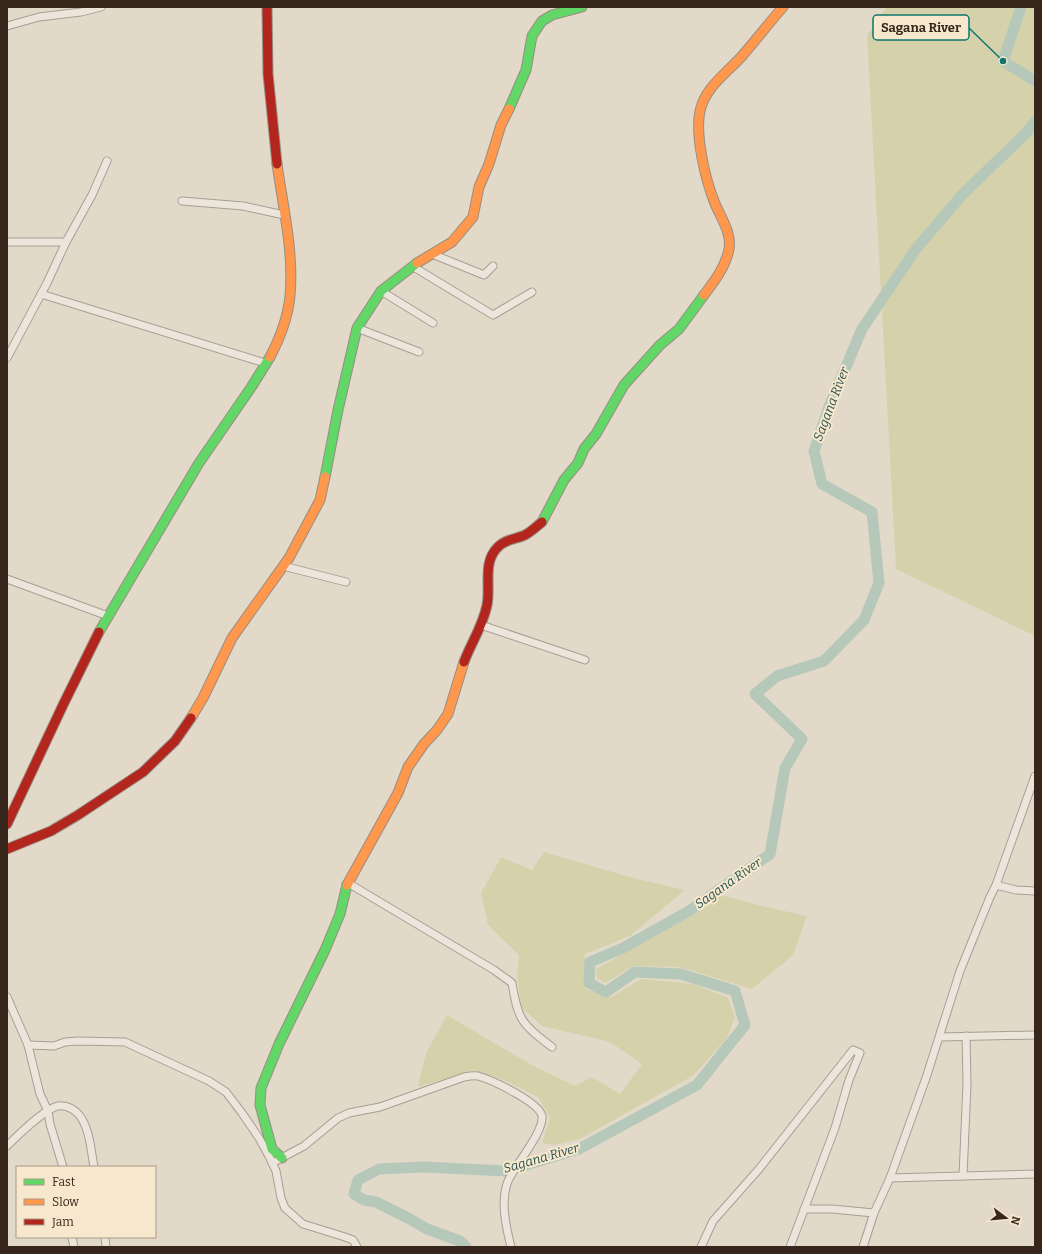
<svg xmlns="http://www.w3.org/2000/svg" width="1042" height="1254" viewBox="0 0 1042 1254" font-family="Bitter,serif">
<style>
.green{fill:#d5d2ab}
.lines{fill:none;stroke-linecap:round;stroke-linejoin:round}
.river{stroke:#b5c8ba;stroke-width:11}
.street-casing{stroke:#a89e93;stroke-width:9}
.fast-casing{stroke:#978e83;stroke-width:11}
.slow-casing{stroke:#978e83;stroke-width:11}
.jam-casing{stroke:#978e83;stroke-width:11}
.street{stroke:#ebe5db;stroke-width:7}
.fast{stroke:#63d668;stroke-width:9}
.slow{stroke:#ff974d;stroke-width:9}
.jam{stroke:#b3261e;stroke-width:9}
.labels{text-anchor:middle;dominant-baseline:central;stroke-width:4;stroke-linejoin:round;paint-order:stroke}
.water-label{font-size:13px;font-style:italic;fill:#2a5650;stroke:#f6e7cd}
.leader{fill:none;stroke:#0f766e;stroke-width:1.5}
.callout-dot{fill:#0f766e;stroke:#f6e7cd;stroke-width:1.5}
.callout{fill:#f6e7cd;stroke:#0f766e;stroke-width:1.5}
.callout-label{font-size:13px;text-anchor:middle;font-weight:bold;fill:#36261b}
</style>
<rect width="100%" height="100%" fill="#e3d9c9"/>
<g class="green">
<polygon points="887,7 1035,7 1035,636 896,569 867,35"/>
<polygon points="544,852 633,878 685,890 630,936 585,954 585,989 611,997 641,979 694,984 728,998 735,1017 727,1038 694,1075 580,1139 555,1145 542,1143 550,1118 538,1097 506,1081 474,1070 418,1087 426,1053 447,1015 530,1064 575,1086 592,1077 620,1094 642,1064 610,1042 542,1026 521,1007 517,974 519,955 488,925 481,893 501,857 532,870"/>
<polygon points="721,895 762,906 807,916 793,955 752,989 680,967 633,966 605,983 597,978 596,969 702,910"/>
</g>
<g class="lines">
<g class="river">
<polyline points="1021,7 1003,61 1035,81"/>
<polyline points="466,1247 460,1241 427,1229 410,1219 376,1202 364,1200 354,1194 358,1180 379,1169 424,1167 506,1171 579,1149 697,1085 745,1025 735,991 681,974 635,972 606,992 589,983 590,962 623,948 689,911 770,854 785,768 802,739 755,694 777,676 824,661 864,620 879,583 872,512 822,484 814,451 829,407 862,329 916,249 962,195 1026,133 1035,122"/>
</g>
<defs>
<g id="street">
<polyline points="7,26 39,17 81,12 101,7"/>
<polyline points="182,201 243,206 284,215"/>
<polyline points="7,242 66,242"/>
<polyline points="432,254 484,275 493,266"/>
<polyline points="412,266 493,315 532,292"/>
<polyline points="381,291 433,323"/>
<polyline points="41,294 265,363"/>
<polyline points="357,328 419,352"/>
<polyline points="7,358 47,283 66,242 92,195 107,161"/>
<polyline points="283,566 346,582"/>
<polyline points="7,579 108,616"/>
<polyline points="481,625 585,660"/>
<path d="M348,883L494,970L512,983C518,1021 522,1024 552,1047"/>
<polyline points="996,885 1016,890 1035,891"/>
<polyline points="7,997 28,1045 40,1094 48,1111 50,1124 63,1167"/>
<polyline points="940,1037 1035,1035"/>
<polyline points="28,1045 54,1046 65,1042 78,1041 125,1042 209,1081 226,1092 242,1113 259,1138 270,1158 276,1171 281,1198 285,1208 303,1224 345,1237 353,1240 357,1247"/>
<path d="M7,1146C16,1137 46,1108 58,1106C67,1105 75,1110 80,1116C90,1130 91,1151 94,1167"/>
<path d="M272,1163L304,1146L338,1118L349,1113L380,1107L464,1077C469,1076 473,1075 478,1076C492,1080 539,1102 542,1116C544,1132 515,1165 508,1181C500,1201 506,1227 511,1247"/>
<polyline points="963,1176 967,1084 966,1036"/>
<polyline points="890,1178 1035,1174"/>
<polyline points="804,1209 832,1209 874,1213"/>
<polyline points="72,1237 74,1247"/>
<polyline points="105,1237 106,1247"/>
<polyline points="701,1247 713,1221 759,1169 853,1050 860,1053 849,1080 835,1128 790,1247"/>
<polyline points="863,1247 874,1213 890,1178 926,1078 960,971 990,897 996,885 1035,776"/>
</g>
<g id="fast">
<polyline points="509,109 526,70 532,36 542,21 552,15 582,7"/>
<polyline points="325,477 338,410 357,328 381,291 417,263"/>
<polyline points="542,522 564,480 578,463 584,449 596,434 624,385 660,345 679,329 704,295"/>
<polyline points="99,632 199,463 252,386 270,357"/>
<polyline points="282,1158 272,1149 260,1105 261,1088 279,1044 325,950 340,914 347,885"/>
</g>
<g id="slow">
<polyline points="417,263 452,242 473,217 479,187 489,164 501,125 509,109"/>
<path d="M704,295C714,282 726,266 729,249C732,232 720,217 714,201C705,178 695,135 700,111C705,87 727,73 742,56C756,40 769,23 783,7"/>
<path d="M270,357C280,338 288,317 290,296C294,252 283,207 277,164"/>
<polyline points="191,718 203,698 232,638 289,558 320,500 325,477"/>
<polyline points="347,885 398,793 408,767 424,744 437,730 448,714 464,662"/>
</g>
<g id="jam">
<polyline points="267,7 268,74 277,164"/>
<path d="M464,662C471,643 483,626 487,605C491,587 482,562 498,547C505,539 517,539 525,535C531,532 537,526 542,522"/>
<polyline points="7,824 63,705 99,632"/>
<polyline points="7,849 51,831 78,815 143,772 175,741 191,718"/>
</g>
</defs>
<use href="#street" class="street-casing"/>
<use href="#fast" class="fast-casing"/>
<use href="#slow" class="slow-casing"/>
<use href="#jam" class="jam-casing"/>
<use href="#street" class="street"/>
<use href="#fast" class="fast"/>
<use href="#slow" class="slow"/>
<use href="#jam" class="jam"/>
</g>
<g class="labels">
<g class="water-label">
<text transform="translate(831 404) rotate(-69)">Sagana River</text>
<text transform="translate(728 883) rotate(-35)">Sagana River</text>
<text transform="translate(541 1158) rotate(-16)">Sagana River</text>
</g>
</g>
<path class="leader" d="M1003 61L969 28"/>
<circle class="callout-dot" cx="1003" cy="61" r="4"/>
<rect class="callout" x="873" y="15" width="96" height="25" rx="4"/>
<g class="callout-label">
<text x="921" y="32">Sagana River</text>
</g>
<rect width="1042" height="1254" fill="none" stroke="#36261b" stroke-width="16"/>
<rect x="16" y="1166" width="140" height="72" fill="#f6e7cd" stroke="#a99a86"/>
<rect x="24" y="1179" width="20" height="6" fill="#63d668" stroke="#a99a86"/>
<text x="52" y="1186" font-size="12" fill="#36261b">Fast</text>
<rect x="24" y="1199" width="20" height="6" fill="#ff974d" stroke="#a99a86"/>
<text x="52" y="1206" font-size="12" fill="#36261b">Slow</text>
<rect x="24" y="1219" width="20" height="6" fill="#b3261e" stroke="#a99a86"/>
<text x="52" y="1226" font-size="12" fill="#36261b">Jam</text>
<g transform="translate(1006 1218) rotate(106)" stroke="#f6e7cd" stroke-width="3" paint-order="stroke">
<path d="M0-3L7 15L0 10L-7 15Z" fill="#36261b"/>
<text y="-6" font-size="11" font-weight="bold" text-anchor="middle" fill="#36261b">N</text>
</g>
</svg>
